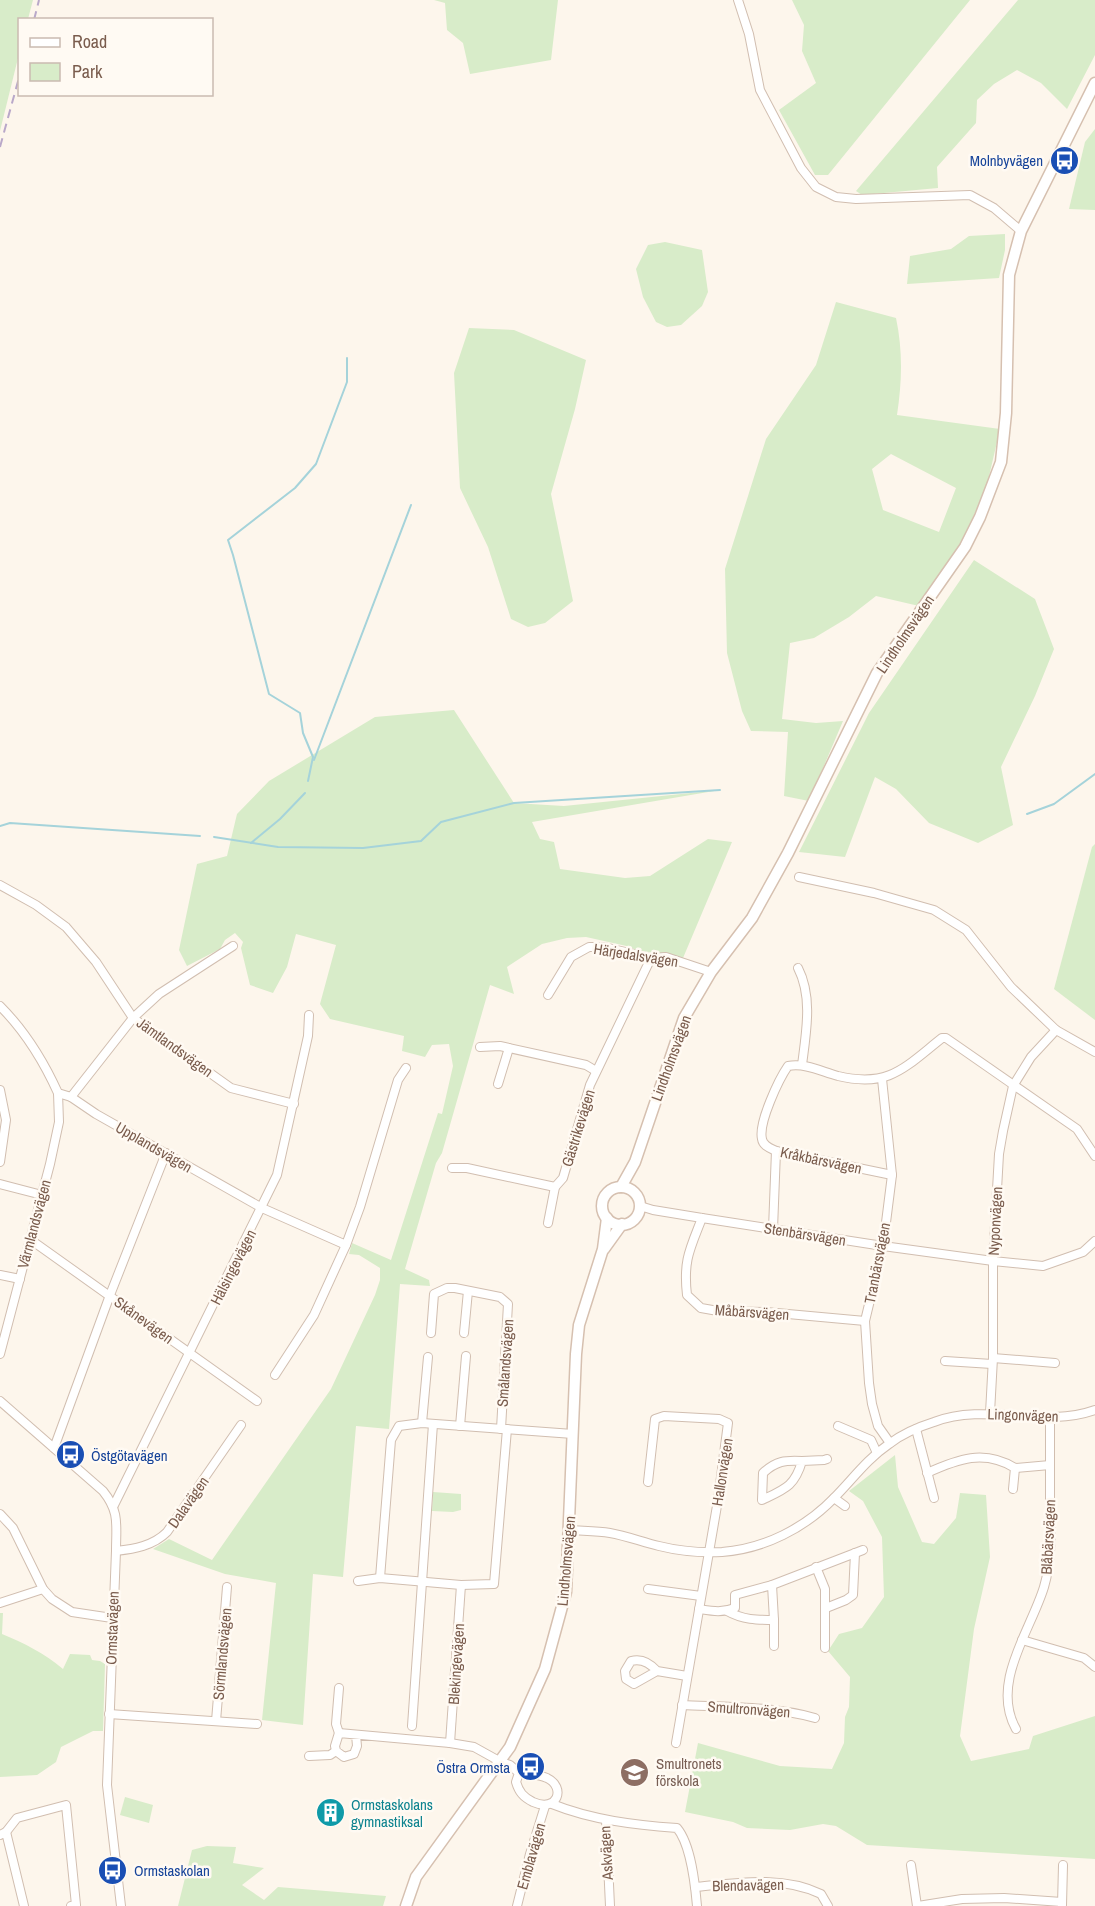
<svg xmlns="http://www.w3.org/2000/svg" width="1095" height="1906" viewBox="0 0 1095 1906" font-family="'Archivo Narrow',sans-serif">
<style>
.green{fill:#d8ecc9;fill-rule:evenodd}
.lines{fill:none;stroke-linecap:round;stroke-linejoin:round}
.stream{stroke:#a5d3da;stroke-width:2}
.minor-casing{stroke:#d1beb0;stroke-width:10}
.secondary-casing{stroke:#d6c0b0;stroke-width:13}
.minor{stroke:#fff;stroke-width:8}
.secondary{stroke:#fff;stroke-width:10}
.rail{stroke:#b9a8c9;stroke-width:2;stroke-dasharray:9 6;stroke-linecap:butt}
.labels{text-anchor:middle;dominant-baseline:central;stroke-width:5;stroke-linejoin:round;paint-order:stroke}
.transit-label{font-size:15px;fill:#164399;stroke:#fffaf3;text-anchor:end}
.street-label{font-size:15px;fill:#7a5c4d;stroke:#fffaf3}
.education-label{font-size:15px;fill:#785e54;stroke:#fffaf3;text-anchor:start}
.culture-label{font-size:15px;fill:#0d838f;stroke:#fffaf3;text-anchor:start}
</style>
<rect width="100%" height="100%" fill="#fdf6ec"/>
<g class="green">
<polygon points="0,0 33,0 28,19 20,20 19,54 0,131"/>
<polygon points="434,0 558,0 551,60 470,74 463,43 447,30 445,3"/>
<polygon points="792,0 970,0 828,175 815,175 779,110 816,83 802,51 804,25"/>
<polygon points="1018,0 1095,0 1095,55 1067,109 1041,83 1017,70 994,84 977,100 976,123 937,167 938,188 862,195 856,191"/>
<polygon points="1095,129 1095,210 1069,209 1085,142"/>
<polygon points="1005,234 1005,250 999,278 907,284 910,256 951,249 969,236"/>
<polygon points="665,242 702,250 708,292 702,306 681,325 667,327 656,322 643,297 636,269 648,245"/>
<path d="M836,302L896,318C903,351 902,382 897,415L1000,429L987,485L962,543L919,606L876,596L849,617L814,638L790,643L782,719L816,723L843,721L809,801L784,796L788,732L751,731L742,711L727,653L725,569L766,439L816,365ZM891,454L956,488L939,532L883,510L872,469Z"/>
<polygon points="469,328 514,330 586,360 575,409 551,494 573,601 545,623 528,627 511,619 488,547 460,488 454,373"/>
<polygon points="974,560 1035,599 1054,649 1035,696 1001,767 1013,825 978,843 929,823 896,789 875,777 845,857 799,852 869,713"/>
<polygon points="454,710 514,803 564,806 720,790 532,822 540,839 554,842 560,869 625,878 650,876 708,839 732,842 683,958 654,952 643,956 631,947 586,937 567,938 542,944 507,967 514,994 490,985 442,1153 436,1163 405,1269 429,1280 430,1286 400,1284 389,1429 356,1426 343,1577 313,1574 303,1725 262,1720 276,1583 225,1574 153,1549 169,1539 212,1560 331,1389 375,1295 380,1280 380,1268 359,1255 349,1254 352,1243 391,1260 438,1113 442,1114 453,1066 449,1044 432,1045 425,1057 402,1051 404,1036 330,1019 320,1004 336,945 296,934 287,967 273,993 250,985 241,948 243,942 235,933 225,940 220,949 187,966 179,950 197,864 227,856 237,814 269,781 375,717"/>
<polygon points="1095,844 1095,1020 1054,989 1092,847"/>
<polygon points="895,1455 898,1487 922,1542 934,1544 956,1518 960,1493 986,1495 990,1557 974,1629 960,1736 971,1761 1029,1749 1033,1736 1095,1716 1095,1859 867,1845 836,1826 823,1824 790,1830 747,1828 733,1822 685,1812 698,1743 780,1766 832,1769 844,1743 845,1717 849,1707 850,1677 828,1651 839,1634 862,1628 884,1597 882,1537 863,1501 849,1491"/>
<polygon points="433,1492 461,1494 461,1510 453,1512 432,1511"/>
<path d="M0,1613H3L2,1634C24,1643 44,1653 63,1669L70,1654L90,1655L92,1660L100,1661L105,1664L103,1731H93L61,1747L56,1762L37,1775L0,1777Z"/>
<polygon points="125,1797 153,1805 149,1823 120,1815"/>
<polygon points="207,1846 236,1847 233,1863 264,1868 242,1885 264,1900 278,1887 386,1896 383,1906 178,1906 192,1850"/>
</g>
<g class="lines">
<g class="stream">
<polyline points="314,760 411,505"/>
<polyline points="308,781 313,757 303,733 300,713 269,694 233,555 228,540 295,488 316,464 347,382 347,358"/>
<polyline points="1027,814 1054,804 1095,774"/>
<polyline points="0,826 10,823 200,836"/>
<polyline points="214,837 278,847 363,848 421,841 441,822 514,803 720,790"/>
<polyline points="251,843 280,819 305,793"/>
</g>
<defs>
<g id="minor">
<polyline points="738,0 749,34 760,90 801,168 816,187 836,197 856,199 970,195 994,208 1021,231"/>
<polyline points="799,877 874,893 934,910 966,930 1011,987 1056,1030 1095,1052"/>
<polyline points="0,885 36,905 66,927 96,962 133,1018 231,1088 294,1104"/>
<path d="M798,968C813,997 806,1033 802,1065"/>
<polyline points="548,995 571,957 589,947 604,947 651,958 666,957 711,972"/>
<path d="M0,1006C26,1032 43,1060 58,1093L71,1097L96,1114L262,1208L346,1245L360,1207L398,1080L406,1068"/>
<polyline points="480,1047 500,1046 586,1065 596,1071"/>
<polyline points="882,1079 892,1175 883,1246 865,1321 869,1383 872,1404 878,1426 890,1443"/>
<polyline points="498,1084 509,1048"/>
<polyline points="0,1090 6,1120 0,1162"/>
<polyline points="71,1097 133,1018 159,994 233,946"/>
<polyline points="452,1168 467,1168 555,1187 563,1178 590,1085 651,958"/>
<path d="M892,1175L776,1151C770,1148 763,1146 762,1139C758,1123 779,1079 788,1066C806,1063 820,1071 838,1076C889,1088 904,1068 942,1038H946L1077,1129L1095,1156"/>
<polyline points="0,1184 42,1195"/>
<polyline points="640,1206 653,1210 702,1218 883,1246 993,1261 1043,1266 1083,1252 1095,1241"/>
<path d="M702,1218C690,1249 683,1260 687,1295L701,1308L718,1311L766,1312L865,1321"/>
<polyline points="548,1223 555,1187"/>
<polyline points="773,1229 776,1151"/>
<polyline points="31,1240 257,1401"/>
<polyline points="0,1275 20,1279"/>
<polyline points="431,1333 434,1294 447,1288 455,1288 500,1297 508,1304 501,1429"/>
<polyline points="464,1333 468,1291"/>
<polyline points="0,1354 50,1164 59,1122 58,1093"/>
<polyline points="993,1358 1055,1363"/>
<polyline points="945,1361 992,1364"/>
<polyline points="275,1375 314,1315 346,1245"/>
<path d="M0,1401L103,1491C120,1512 116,1525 116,1551L107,1785L121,1906"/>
<polyline points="990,1413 993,1358 993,1261 999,1154 1003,1131 1013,1086 1031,1057 1056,1030"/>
<polyline points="422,1423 428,1357"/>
<polyline points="460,1426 466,1356"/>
<polyline points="838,1426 871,1440 877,1453"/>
<polyline points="916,1429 934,1498"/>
<polyline points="54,1448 110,1295 166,1153"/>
<path d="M802,1461C785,1460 776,1461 763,1473L762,1500C785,1489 795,1486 802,1461L824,1460L827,1459"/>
<polyline points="1015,1468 1050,1465"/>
<path d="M927,1473C958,1459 984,1449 1015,1468L1013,1489"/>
<polyline points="648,1482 655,1419 664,1416 719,1419 728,1423 718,1500 676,1743"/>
<polyline points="834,1498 845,1506"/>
<polyline points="114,1505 277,1175 308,1036 309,1015"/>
<polyline points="0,1514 13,1528 43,1589 52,1599 72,1612 112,1618"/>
<path d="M570,1530C583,1531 597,1531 610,1533C627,1536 642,1542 659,1546C679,1551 701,1553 722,1552C764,1549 805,1528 834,1498C852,1480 867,1459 889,1444C902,1434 918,1427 934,1422C987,1402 1042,1429 1095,1410"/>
<path d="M116,1551C134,1549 153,1546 167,1532L241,1425"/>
<polyline points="816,1567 825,1589 825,1648"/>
<polyline points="380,1578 391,1440 399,1426 422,1423 573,1434"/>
<polyline points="358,1581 380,1578 461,1585 494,1584 507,1429"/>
<polyline points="772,1585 863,1550"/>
<polyline points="648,1589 701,1596"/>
<polyline points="0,1603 43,1589"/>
<polyline points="826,1608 846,1600 853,1595 855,1553"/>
<path d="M699,1609C712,1611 722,1613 735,1608V1595L772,1585L774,1620"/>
<path d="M727,1611C743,1620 757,1620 774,1620V1646"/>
<polyline points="1022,1640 1084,1658 1095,1667"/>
<path d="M657,1671L634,1684L626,1679L625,1671L631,1661C642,1658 650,1663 657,1671L687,1676"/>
<path d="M682,1705C726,1707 773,1706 815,1718"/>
<polyline points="109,1714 257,1724"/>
<polyline points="216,1721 227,1587"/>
<polyline points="412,1726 433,1424"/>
<path d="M1016,1729C990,1683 1031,1630 1044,1587C1052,1560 1051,1532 1050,1505C1050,1476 1050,1447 1050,1418"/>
<polyline points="339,1733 336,1724 339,1688"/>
<path d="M356,1735L357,1746L354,1754L344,1757L336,1751L335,1746L339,1733L450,1743L474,1747L501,1762L510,1765L519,1773C529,1774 538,1774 547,1778C566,1787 558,1813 533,1802C523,1797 519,1792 516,1782L519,1773"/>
<polyline points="450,1743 461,1585"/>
<polyline points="309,1756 330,1755 336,1751"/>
<path d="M552,1804C592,1820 635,1825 677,1828C691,1845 695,1883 697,1906"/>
<polyline points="606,1820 610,1906"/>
<polyline points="6,1832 17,1818 66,1805 76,1905 71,1906"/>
<polyline points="0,1835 6,1832 24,1906"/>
<polyline points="911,1865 917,1906"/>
<path d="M695,1887C736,1883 782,1875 821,1894L828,1906"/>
<polyline points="1062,1905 1063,1865"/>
<polyline points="517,1906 530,1854 545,1806"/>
<polyline points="918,1906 962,1899 1004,1898 1062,1902"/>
</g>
<g id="secondary">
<polyline points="621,1187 635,1162 684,1018 711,972 752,918 788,853 877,673 965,547 980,517 1001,462 1006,413 1009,275 1021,231 1095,83"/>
<circle cx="621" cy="1206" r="19"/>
<polyline points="604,1249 622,1224"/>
<polyline points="406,1906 416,1877 510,1747 545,1669 566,1592 576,1354 579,1325 603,1249 607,1218"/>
</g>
</defs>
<use href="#minor" class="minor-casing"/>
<use href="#secondary" class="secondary-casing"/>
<use href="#minor" class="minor"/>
<use href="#secondary" class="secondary"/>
<g class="rail">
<polyline points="34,20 39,0"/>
<polyline points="0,147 20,74"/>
</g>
</g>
<defs>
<symbol id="bus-disc" viewBox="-11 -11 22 22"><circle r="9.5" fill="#1a4fb4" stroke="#fffaf3"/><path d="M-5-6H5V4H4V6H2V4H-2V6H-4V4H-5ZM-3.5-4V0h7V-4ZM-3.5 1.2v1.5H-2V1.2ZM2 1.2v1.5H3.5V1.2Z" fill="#fff"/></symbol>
<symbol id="school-disc" viewBox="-11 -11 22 22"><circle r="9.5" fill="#8d6e63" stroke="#fffaf3"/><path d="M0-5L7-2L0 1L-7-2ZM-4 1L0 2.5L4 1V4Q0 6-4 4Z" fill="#fff"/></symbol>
<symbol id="building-disc" viewBox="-11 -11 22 22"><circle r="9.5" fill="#0f9aa8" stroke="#fffaf3"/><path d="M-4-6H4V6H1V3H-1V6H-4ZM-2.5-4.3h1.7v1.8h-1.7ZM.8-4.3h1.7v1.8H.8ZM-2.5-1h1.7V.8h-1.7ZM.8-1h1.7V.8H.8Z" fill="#fff"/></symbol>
</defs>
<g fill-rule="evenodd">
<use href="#bus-disc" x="1048" y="144" width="33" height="33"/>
<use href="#bus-disc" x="54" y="1438" width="33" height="33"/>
<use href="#bus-disc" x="514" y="1750" width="33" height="33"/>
<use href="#school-disc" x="618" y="1756" width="33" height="33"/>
<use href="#building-disc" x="314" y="1796" width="33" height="33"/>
<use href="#bus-disc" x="96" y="1854" width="33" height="33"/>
</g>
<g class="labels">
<g class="transit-label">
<text x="1043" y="160">Molnbyvägen</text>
<text x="91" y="1455" text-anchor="start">Östgötavägen</text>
<text x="510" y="1767">Östra Ormsta</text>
<text x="134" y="1870" text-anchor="start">Ormstaskolan</text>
</g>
<g class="street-label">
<text transform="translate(905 634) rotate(-56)">Lindholmsvägen</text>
<text transform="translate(636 955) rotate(9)">Härjedalsvägen</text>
<text transform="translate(175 1047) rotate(36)">Jämtlandsvägen</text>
<text transform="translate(671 1058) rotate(-70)">Lindholmsvägen</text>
<text transform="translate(578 1128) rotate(-73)">Gästrikevägen</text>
<text transform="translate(154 1147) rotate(30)">Upplandsvägen</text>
<text transform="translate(821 1160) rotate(12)">Kråkbärsvägen</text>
<text transform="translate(995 1221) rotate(-87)">Nyponvägen</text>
<text transform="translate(34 1224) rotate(-75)">Värmlandsvägen</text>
<text transform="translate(805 1234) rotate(9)">Stenbärsvägen</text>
<text transform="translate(877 1263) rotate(-79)">Tranbärsvägen</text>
<text transform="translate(233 1267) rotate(-63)">Hälsingevägen</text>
<text transform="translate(752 1312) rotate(4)">Måbärsvägen</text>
<text transform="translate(144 1320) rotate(36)">Skånevägen</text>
<text transform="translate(505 1363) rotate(-86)">Smålandsvägen</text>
<text transform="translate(1023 1415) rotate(2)">Lingonvägen</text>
<text transform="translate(722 1472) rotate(-81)">Hallonvägen</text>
<text transform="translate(188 1502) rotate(-55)">Dalavägen</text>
<text transform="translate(1048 1537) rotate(-87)">Blåbärsvägen</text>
<text transform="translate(566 1561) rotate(-85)">Lindholmsvägen</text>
<text transform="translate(112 1628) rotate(-88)">Ormstavägen</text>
<text transform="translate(222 1654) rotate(-85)">Sörmlandsvägen</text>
<text transform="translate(456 1664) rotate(-86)">Blekingevägen</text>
<text transform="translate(749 1709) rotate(4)">Smultronvägen</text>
<text transform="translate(606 1853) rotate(-93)">Askvägen</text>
<text transform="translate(531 1856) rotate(-74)">Emblavägen</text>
<text transform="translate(748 1885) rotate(-1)">Blendavägen</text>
</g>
<g class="education-label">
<text x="656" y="1763">Smultronets<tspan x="656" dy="17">förskola</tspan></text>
</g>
<g class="culture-label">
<text x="351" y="1804">Ormstaskolans<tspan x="351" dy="17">gymnastiksal</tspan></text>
</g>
</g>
<rect x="18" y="18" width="195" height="78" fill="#fffaf3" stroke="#cabbb1" stroke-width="1.5"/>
<rect x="30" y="38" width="30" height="9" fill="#ffffff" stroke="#cabbb1" stroke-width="1.5"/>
<text x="72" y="48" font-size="18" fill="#7a5c4d">Road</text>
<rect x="30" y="63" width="30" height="18" fill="#d8ecc9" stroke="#cabbb1" stroke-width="1.5"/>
<text x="72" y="78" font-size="18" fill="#7a5c4d">Park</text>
</svg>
